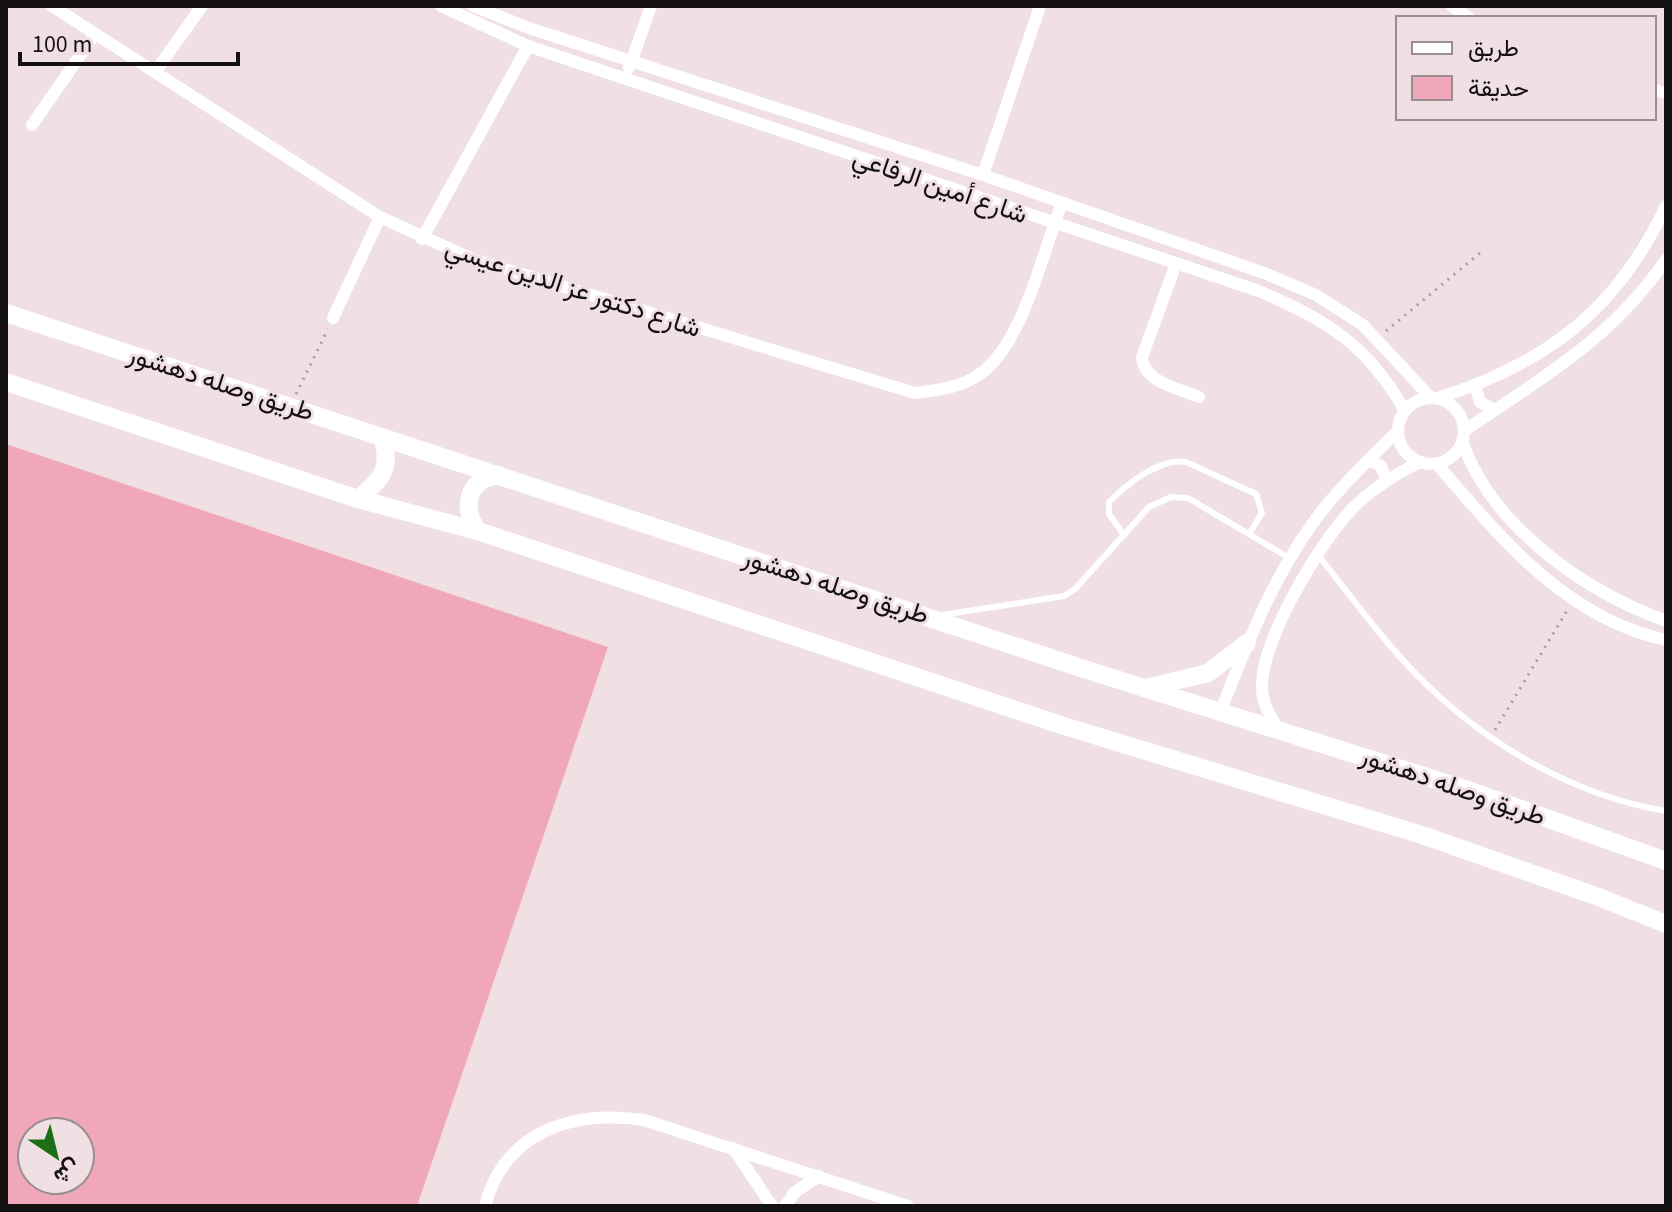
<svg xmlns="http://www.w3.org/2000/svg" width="1672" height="1212" viewBox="0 0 1672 1212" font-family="'Source Sans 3',Vazirmatn,sans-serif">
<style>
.green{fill:#f1a7ba;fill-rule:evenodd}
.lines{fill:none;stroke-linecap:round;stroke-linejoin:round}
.path{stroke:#aa9da0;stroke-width:3;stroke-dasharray:2 6;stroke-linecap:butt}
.lane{stroke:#fff;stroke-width:6}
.street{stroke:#fff;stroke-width:12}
.primary{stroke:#fff;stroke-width:18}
.labels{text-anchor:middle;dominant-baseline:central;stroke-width:6;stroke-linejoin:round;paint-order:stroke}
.street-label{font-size:26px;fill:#151011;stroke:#f0e0e4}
</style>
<rect width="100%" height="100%" fill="#f0e0e4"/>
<path class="green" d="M6,444L608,647L417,1206H6ZM32,1132H80V1180H32Z"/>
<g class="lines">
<g class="path">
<polyline points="1386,331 1480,253"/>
<polyline points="296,394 328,329"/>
<polyline points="1495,730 1568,609"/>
</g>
<g class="lane">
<path d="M1124,535L1109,514V502C1126,485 1160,457 1186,462L1256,494L1262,513L1249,534"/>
<path d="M1318,555C1350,595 1380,637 1416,674C1481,741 1572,796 1666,811"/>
<polyline points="942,615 1064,596 1075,589 1149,507 1171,497 1188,498 1291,559"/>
</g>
<g class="street">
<path d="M52,6L380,217L472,259L915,393C938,390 960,388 980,374C1023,344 1043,251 1062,203"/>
<path d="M441,6L528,46L1259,291C1328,321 1367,344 1405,411"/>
<polyline points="473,6 529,28 983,175 1264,273 1316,295 1363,325 1431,398"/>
<polyline points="1452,6 1469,18"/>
<polyline points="629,68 651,6"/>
<polyline points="155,72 202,6"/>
<polyline points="1654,90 1666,93"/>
<polyline points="32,125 95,34"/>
<polyline points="983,175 1040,6"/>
<polyline points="422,239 528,46"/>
<path d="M1176,264L1142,357C1144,383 1178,388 1199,397"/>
<polyline points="333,318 380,217"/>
<polyline points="1475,386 1480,402 1494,410"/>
<path d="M1438,398C1547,363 1617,310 1666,206"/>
<circle cx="1431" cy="431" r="33"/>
<path d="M1464,431C1544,376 1609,341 1666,260"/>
<path d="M1462,441C1492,527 1584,591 1666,621"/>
<polyline points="1369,460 1381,466 1387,480"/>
<path d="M1436,463C1501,538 1565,618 1666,640"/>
<path d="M1221,710C1249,639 1277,567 1325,507C1347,480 1373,455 1398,431"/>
<path d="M1277,727C1269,714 1262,702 1262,687C1261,640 1321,540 1354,507C1373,488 1396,474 1420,462"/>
<polyline points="733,1148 772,1206"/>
<path d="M485,1206C505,1130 574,1110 644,1120L908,1206"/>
<polyline points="785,1206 795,1192 819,1176"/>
</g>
<g class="primary">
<polyline points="6,313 1084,669 1465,789 1666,861"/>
<polyline points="6,382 358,499 478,531 1064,726 1422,835 1596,896 1666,924"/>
<path d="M358,499C382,480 392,467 382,437"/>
<path d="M478,531C461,508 467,479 499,475"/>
<polyline points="1150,687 1208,673 1247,643"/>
</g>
</g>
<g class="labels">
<g class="street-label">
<text transform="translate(940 186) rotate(19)">شارع أمين الرفاعي</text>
<text transform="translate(573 288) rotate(18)">شارع دكتور عز الدين عيسي</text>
<text transform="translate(221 383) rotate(18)">طريق وصله دهشور</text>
<text transform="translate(836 586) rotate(18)">طريق وصله دهشور</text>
<text transform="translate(1453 786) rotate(19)">طريق وصله دهشور</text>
</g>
</g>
<rect width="1672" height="1212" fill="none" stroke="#151011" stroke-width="16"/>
<rect x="1396" y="16" width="260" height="104" fill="#f0e0e4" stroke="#988d90" stroke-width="2"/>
<rect x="1412" y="42" width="40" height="12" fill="#ffffff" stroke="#988d90" stroke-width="2"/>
<text x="1468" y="56" font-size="24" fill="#151011">طريق</text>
<rect x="1412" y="76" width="40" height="24" fill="#f1a7ba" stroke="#988d90" stroke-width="2"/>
<text x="1468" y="96" font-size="24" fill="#151011">حديقة</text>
<g transform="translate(56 1156) rotate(145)"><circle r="38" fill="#f0e0e4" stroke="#988d90" stroke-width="2"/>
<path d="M0-6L14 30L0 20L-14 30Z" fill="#1d6f17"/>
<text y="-12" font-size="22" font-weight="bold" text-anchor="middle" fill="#151011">ش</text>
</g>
<path d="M20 52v12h218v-12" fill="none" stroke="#151011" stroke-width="4"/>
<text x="32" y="52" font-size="24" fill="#151011" stroke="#f0e0e4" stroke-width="6" paint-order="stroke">100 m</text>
</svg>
